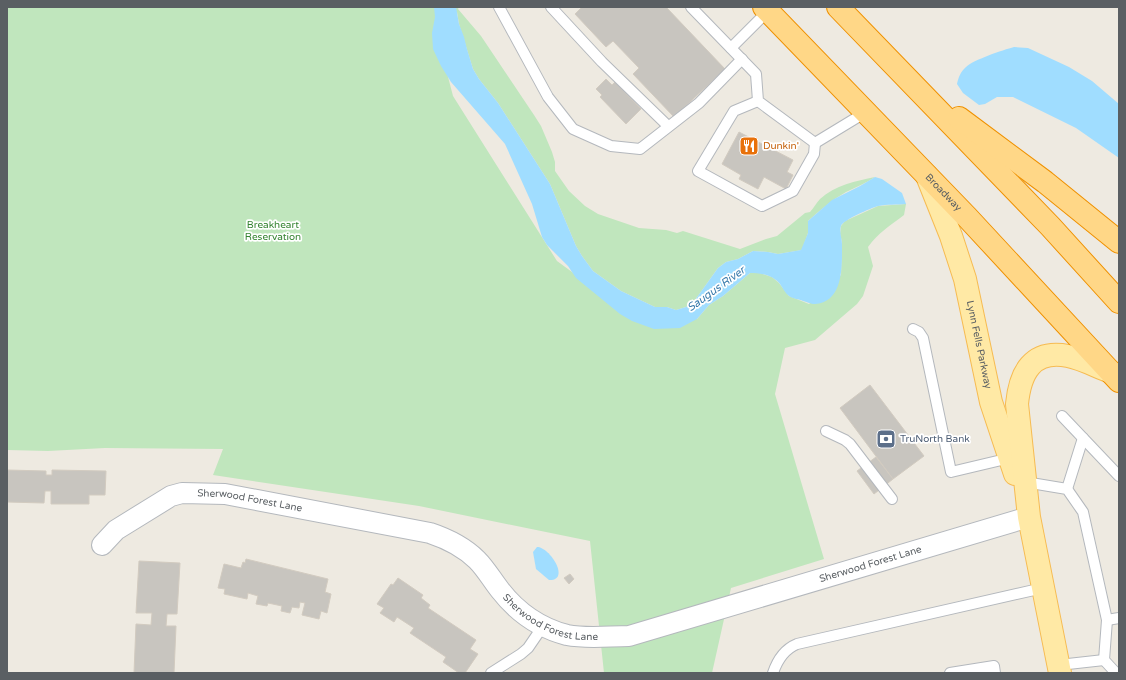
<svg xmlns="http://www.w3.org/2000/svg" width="1126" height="680" viewBox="0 0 1126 680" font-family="'Varela Round',sans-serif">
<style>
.green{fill:#c0e6bd}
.water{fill:#a0ddff}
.building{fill:#c8c5bf;stroke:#d2cbc0}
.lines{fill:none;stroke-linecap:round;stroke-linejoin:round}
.lane-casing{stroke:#b4b8bd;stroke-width:12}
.street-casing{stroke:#b4b8bd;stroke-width:22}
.primary-casing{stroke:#f6bb52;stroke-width:24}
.highway-casing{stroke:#ef9100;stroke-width:24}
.lane{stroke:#fff;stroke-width:10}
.street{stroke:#fff;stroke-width:20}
.primary{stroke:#ffe9a5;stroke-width:22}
.highway{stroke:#ffd787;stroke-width:22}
.labels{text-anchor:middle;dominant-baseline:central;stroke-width:3.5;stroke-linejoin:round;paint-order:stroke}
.food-label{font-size:10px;fill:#c56008;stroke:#fff;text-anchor:start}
.street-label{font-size:10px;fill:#5a5f63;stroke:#fff}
.park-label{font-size:10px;fill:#348331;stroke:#fff}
.service-label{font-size:10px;fill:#4e5e75;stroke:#fff;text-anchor:start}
.water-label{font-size:11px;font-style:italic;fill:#387aab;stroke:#fff}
</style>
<rect width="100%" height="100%" fill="#eeeae1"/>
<path class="green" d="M7,7H459L458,9L481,36L534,115L541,126L552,152L555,162V171L569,191L585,206L598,214L639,228L666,230L677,233L683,231L740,249L766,239L777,236L805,213L810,212C814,208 816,203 820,199C835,185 856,181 875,177C866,183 856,187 846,192C832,200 820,210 808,221V233L802,250L778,254L768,252L753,251L738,259L726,262L718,268L695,300L686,307L676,310L667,307H655L621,291L593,271L582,256L576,246L550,184L498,103L479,79L473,69L459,24L457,12L440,46L453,96L557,261L624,310L697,319L709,305L723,296L750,273H760L772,277L779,283L789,296L809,304L841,275L842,242L840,234L841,226L845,221L878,206L906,204L904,215C891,225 878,233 868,247L873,266L863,296L857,304L815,340L785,348L775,394L824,559L731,588L712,673H604L590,541L419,506L213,475L223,449L105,448L48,451L7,450Z"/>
<g class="water">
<path d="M434,7H456L459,24L464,37L467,49L473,69L479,79L498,103L550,184L576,246L582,256L593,271L621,291L655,307H667L676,310L686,307L695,300L718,268L726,262L738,259L753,251L768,252L778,254L801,250L808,233V221L832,200L860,186L875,177L882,179L902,193L906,204C897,205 887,204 878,206C871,208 843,220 841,226C839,232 842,238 842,244C842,265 844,302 815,304C810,304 808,302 803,301C799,299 793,299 789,296C785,293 783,288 780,284C773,275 760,273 750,273L723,296L709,305L697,319L680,328L654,329L632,321L620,314L576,278L568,266L547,245L542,237L532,204L505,144L451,82L441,66L433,49L432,33L435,17Z"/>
<path d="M1014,47L1028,48L1069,67L1092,81L1119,104V158L1076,128L1013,97H997L985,104L979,105L963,93L957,84C958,78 961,71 966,67C973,60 1003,50 1014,47Z"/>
<path d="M537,547C550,547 571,581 549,580L536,569L533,552Z"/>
</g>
<g class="building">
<polygon points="582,7 666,7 725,69 674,117 633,74 639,68 613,41 606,47 575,14"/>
<polygon points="606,79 612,85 615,82 641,109 626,124 600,97 602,95 596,89"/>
<polygon points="739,132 793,160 787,172 793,175 786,189 764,177 758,189 739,179 741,175 722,164"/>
<polygon points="870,385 924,456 893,479 840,408"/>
<polygon points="876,457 893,479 874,494 857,471"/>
<polygon points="7,470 46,471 46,475 52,475 52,470 106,471 105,495 89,495 89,504 51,504 51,491 45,491 44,503 7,502"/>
<polygon points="246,559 328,579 325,592 331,594 327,613 321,611 319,619 302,615 305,603 300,602 299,608 292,607 290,613 281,611 282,606 268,603 267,606 256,604 258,596 248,593 247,599 224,594 225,589 218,588 224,564 241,568 243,562 245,563"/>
<polygon points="139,561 180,563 177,614 167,614 166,626 176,626 174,673 134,673 136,624 151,625 152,613 136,613"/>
<polygon points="570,574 574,579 569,584 564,578"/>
<polygon points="398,578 423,595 421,598 430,605 428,608 476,640 470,649 478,654 465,673 459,673 443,662 446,657 410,633 414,628 397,617 394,622 380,613 384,608 377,604 391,584 393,585"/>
</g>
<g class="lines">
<defs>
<g id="lane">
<polyline points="499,7 548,97 573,129 611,146 640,149 699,103 742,59"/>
<polyline points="551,7 602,62 668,126"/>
<polyline points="691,7 756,74 758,101 815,143 866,112"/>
<polyline points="731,48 768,11"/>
<polyline points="758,101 734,111 698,171 762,206 793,191 814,154 815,143"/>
<polyline points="913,329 919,332 923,338 951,472 1010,458"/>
<polyline points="1062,416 1119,476"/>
<polyline points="826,431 845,440 850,444 892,499"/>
<polyline points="1025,482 1067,489 1083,512 1107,620 1104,660 1116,673"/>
<polyline points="1067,489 1083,438"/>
<polyline points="1107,620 1119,618"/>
<polyline points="1059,665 1104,660"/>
<polyline points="491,673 521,654 528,648 543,626"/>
<path d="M773,673C777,661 785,649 797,644L1043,588"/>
<polyline points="950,673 994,666 995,673"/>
</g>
<g id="street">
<path id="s1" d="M102,545L116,530L171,496L182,493L225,494L430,533C448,539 464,547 477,560C486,569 492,580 500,590C517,612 540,628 567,635C587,639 609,636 629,636L1029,517"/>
</g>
<g id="primary">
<path id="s2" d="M927,176L951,236L965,279L991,402L1015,474"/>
<path d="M1060,673L1029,517L1017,404C1020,373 1032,349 1068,356C1083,359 1097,367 1111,372"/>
</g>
<g id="highway">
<path id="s3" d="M764,7L967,217L1119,381"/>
<polyline points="838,7 1050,226 1119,302"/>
<polyline points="959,118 1045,182 1119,242"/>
</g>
</defs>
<use href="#lane" class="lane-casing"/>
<use href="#street" class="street-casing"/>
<use href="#primary" class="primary-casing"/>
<use href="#highway" class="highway-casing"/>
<use href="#lane" class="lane"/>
<use href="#street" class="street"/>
<use href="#primary" class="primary"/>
<use href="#highway" class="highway"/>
</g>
<defs>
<symbol id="restaurant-square" viewBox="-11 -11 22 22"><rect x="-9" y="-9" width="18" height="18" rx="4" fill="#e8710a" stroke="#fff"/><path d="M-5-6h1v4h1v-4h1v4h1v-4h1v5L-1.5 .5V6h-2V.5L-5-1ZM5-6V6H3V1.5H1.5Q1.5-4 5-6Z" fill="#fff"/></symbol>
<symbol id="bank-square" viewBox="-11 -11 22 22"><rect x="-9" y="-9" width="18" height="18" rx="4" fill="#5c6f8a" stroke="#fff"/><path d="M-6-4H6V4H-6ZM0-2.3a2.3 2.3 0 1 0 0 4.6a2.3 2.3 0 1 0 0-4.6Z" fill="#fff"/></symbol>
</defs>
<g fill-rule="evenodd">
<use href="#restaurant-square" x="738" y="135" width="22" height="22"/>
<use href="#bank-square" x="875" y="428" width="22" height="22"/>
</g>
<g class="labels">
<g class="food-label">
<text x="763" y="146">Dunkin'</text>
</g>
<g class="street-label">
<text stroke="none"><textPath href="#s3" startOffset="258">Broadway</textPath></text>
<text stroke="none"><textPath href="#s2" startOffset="177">Lynn Fells Parkway</textPath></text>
<text stroke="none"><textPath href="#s1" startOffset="165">Sherwood Forest Lane</textPath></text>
<text stroke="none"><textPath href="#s1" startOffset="837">Sherwood Forest Lane</textPath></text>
<text stroke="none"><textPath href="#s1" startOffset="501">Sherwood Forest Lane</textPath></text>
</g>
<g class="park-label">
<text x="273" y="225">Breakheart<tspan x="273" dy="12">Reservation</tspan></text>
</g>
<g class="service-label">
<text x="900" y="439">TruNorth Bank</text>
</g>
<g class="water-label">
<text transform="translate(716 289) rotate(-36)">Saugus River</text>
</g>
</g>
<rect width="1126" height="680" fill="none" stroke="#5a5f63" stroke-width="16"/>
</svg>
